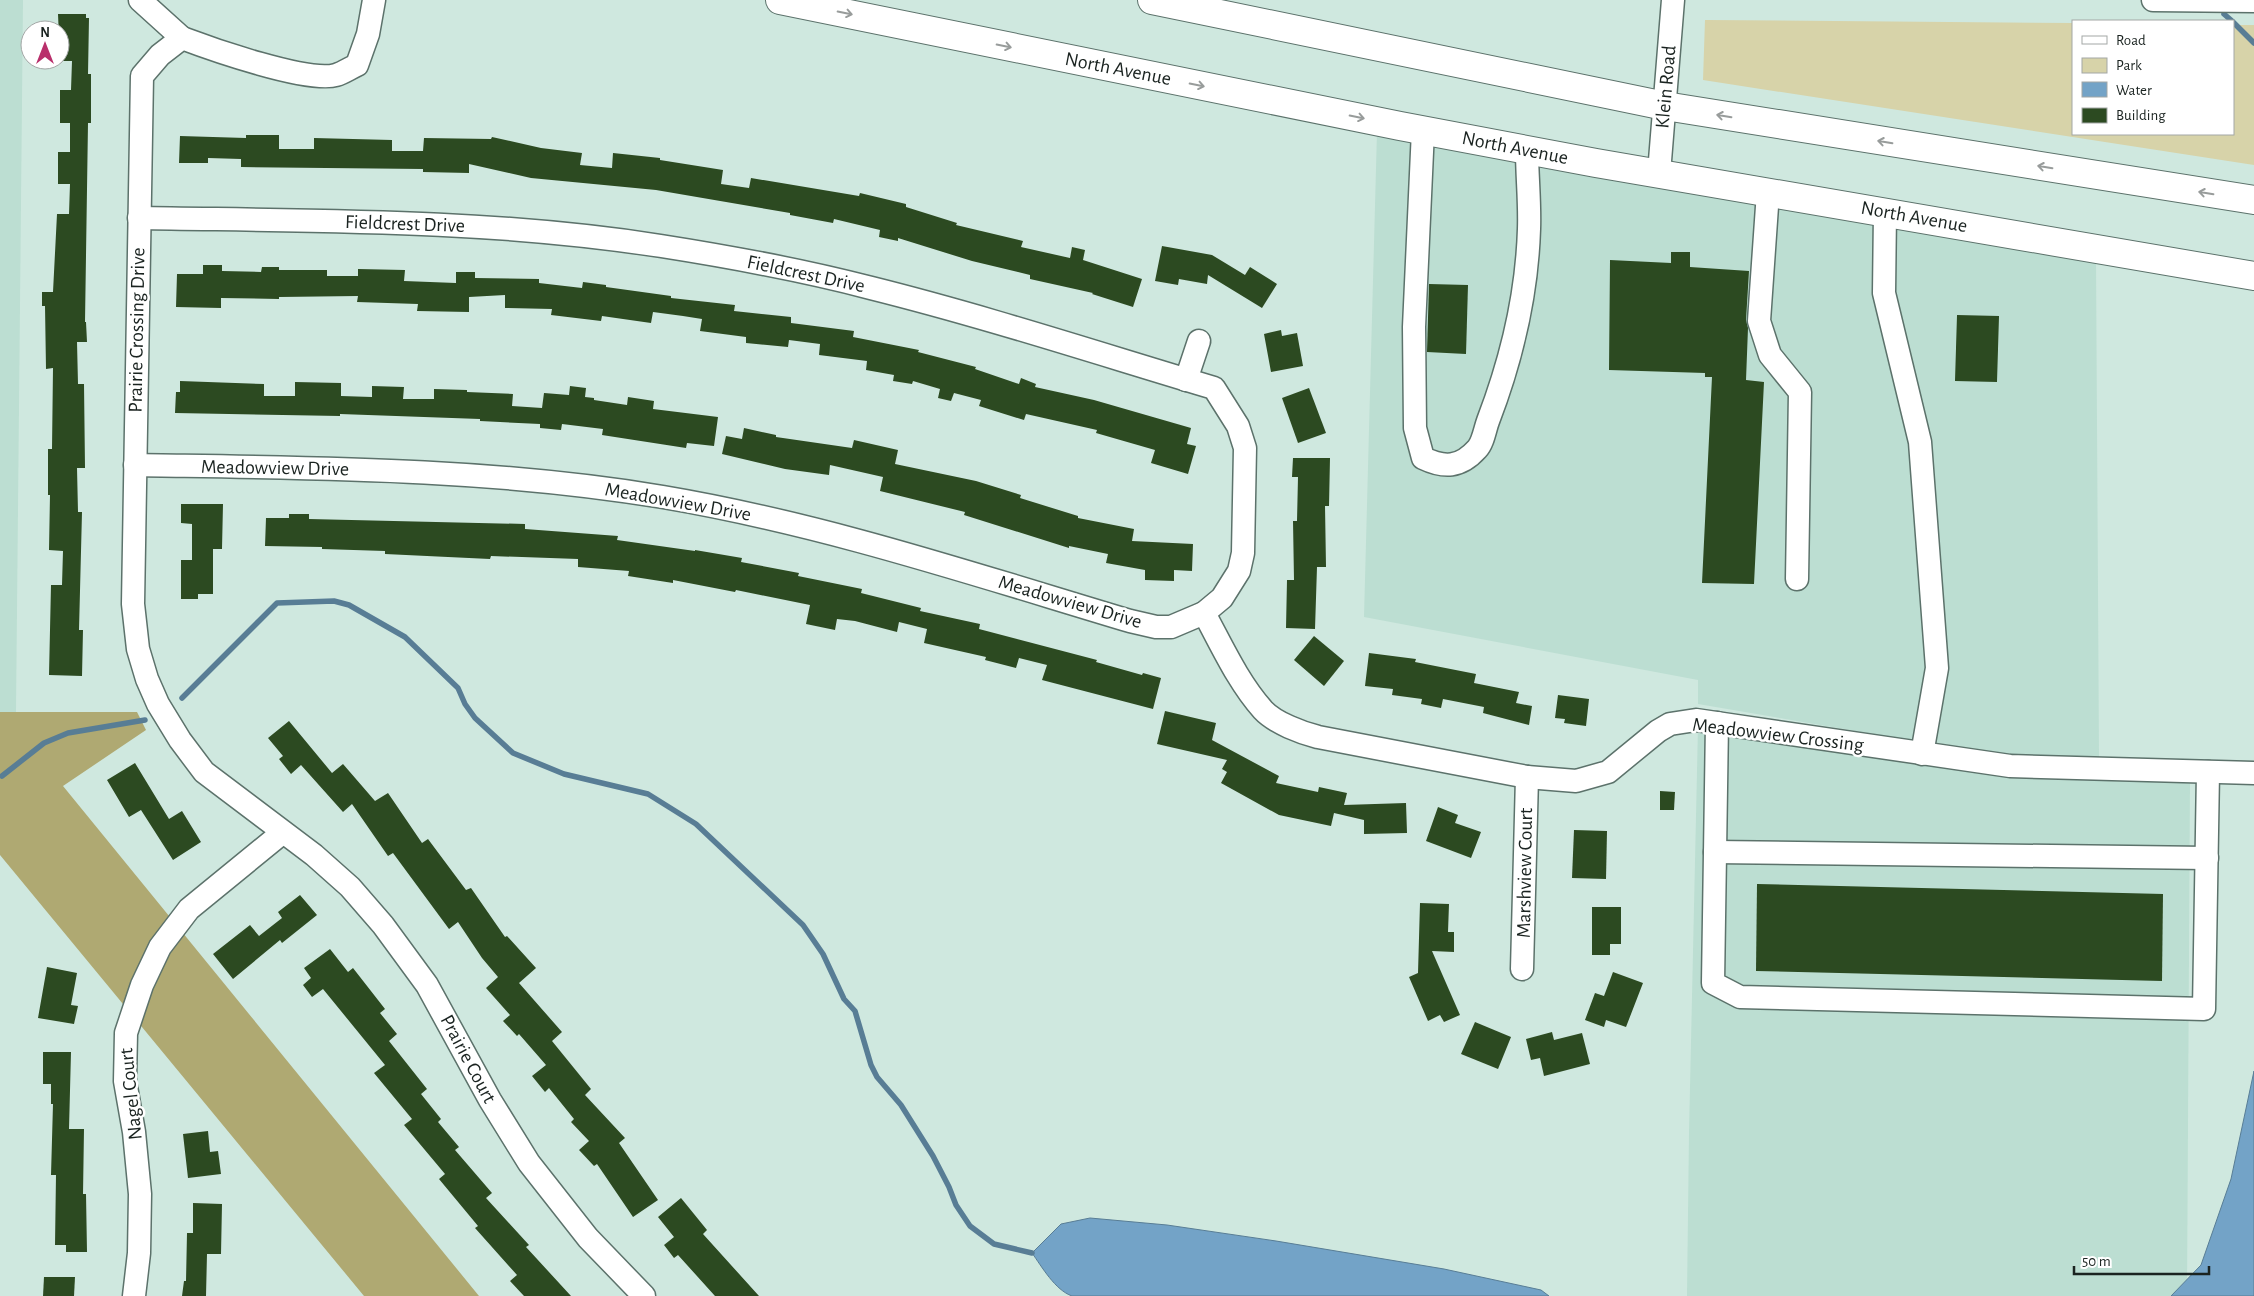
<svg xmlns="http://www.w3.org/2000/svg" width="2254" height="1296" viewBox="0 0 2254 1296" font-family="'Alegreya Sans',sans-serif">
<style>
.built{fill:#bcded2}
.green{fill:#d7d3a9}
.forest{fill:#afa972}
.water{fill:#73a3c7;stroke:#587d95}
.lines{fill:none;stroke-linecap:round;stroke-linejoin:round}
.stream{stroke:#587d95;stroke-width:5.5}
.building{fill:#2c4a21}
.minor-casing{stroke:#5c726b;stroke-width:25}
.major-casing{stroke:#5c726b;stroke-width:30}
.minor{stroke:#fff;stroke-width:22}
.major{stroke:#fff;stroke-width:28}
.oneway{stroke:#989c9b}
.labels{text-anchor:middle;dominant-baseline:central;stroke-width:5;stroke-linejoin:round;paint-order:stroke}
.street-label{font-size:20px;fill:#1a2320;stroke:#fff}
</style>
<rect width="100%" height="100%" fill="#cfe8df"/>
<g class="built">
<polygon points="0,0 23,0 16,712 0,712"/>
<polygon points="1377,131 2096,257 2099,757 1990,754 1698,704 1698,680 1364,617"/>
<polygon points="1698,726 2190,778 2187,1296 1687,1296 1689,1133"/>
</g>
<polygon class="green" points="1705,20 2073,23 2073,134 2233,134 2233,25 2254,25 2254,165 1703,80"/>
<polygon class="forest" points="0,712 137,712 146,730 63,786 479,1296 364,1296 0,855"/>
<g class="water">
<polygon points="2254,1071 2254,1296 2171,1296 2201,1265 2231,1179"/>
<path d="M1090,1218L1167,1225L1276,1241L1444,1269L1541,1290L1549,1296H1072C1055,1290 1042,1267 1032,1253L1061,1224Z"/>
</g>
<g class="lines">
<g class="stream">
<polyline points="2224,14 2232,21"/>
<polyline points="2233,22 2254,43"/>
<polyline points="182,698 277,603 334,601 349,605 405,637 458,688 465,704 475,718 513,753 564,774 648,794 696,824 803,925 823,954 844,999 855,1011 871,1065 877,1077 901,1105 933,1156 949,1187 956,1205 970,1226 994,1244 1032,1253"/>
<polyline points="2,776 44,743 68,733 145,720"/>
</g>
</g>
<g class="building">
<polygon points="58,14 86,14 86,18 89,18 88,74 91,74 91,123 88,123 85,322 86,322 87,342 77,342 78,384 84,384 85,468 77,468 78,512 82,512 79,630 83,630 82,676 49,675 51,585 62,585 63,551 49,550 50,495 48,495 48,449 52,449 53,368 46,369 45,306 42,306 42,292 53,292 57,214 69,214 70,184 58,184 58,152 70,152 70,123 60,123 60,90 71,90 72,61 60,61"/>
<polygon points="246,135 279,135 279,149 314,149 314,138 392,140 392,151 423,151 424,138 491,139 492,137 541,148 582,153 580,165 612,168 613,153 660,158 660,160 723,170 721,184 749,188 751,178 859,196 860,193 906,204 906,207 957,223 956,225 1023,241 1021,247 1070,258 1072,247 1085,250 1083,260 1142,279 1133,307 1092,294 1093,293 1030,279 1030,275 972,261 898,238 898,241 879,237 880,230 834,219 833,223 790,215 790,213 656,190 531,178 469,164 469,173 423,172 423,169 241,167 241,159 208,158 208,163 179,163 180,136 246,138"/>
<polygon points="1162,246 1212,255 1245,275 1250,267 1277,284 1262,308 1208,275 1207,284 1179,279 1178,285 1155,281"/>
<polygon points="1671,252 1690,252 1690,267 1749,271 1746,320 1748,328 1746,380 1764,382 1754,584 1702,583 1712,377 1705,377 1705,373 1609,370 1610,260 1671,263"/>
<polygon points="203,265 222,265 222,271 261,272 262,267 279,267 279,270 327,270 327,276 358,276 358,269 405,270 404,281 456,283 456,272 475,272 475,278 539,279 539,283 582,288 583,282 606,285 606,287 671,296 671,298 735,305 734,311 791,317 791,323 854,331 853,337 919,350 918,352 976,367 975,369 1019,384 1021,378 1036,384 1035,387 1094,400 1191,428 1187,444 1196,446 1188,474 1151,463 1155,450 1096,433 1097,430 1026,414 1024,420 979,406 981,400 954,393 951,401 938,398 940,389 913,381 912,384 893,381 894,375 866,370 867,361 819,355 820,344 789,340 788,347 746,343 746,337 700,331 702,319 683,316 653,312 651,323 602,316 601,321 551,315 552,309 505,308 505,295 469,297 469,312 417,311 418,304 357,302 358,296 279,297 279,299 221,298 221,308 176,307 177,274 203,274"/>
<polygon points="1429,284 1468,285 1466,354 1427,352"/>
<polygon points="1957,315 1999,316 1997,382 1955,381"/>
<polygon points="1281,330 1282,336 1297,333 1303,366 1271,372 1264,334"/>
<polygon points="180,381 264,384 264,396 295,396 295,382 341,383 341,396 372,397 372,386 404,387 403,399 434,399 434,389 467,390 467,392 513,394 512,406 542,408 544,393 569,395 570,386 586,388 585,397 594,398 594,400 627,405 628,397 654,401 653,409 718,417 714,446 687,443 686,448 602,435 603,429 562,424 561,430 540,428 540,424 480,421 480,419 340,414 340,416 175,413 176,392 180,392"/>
<polygon points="1309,388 1326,433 1298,443 1282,398"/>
<polygon points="744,428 776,435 776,437 852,448 854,440 898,450 895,464 976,481 1021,495 1020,498 1078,516 1078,518 1134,529 1132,541 1193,544 1192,571 1174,570 1174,581 1145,580 1145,570 1106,563 1108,554 1069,546 1069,548 964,515 965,512 880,491 883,477 830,465 829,475 785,469 722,454 726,436 742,439"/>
<polygon points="1293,458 1330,458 1329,506 1325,506 1326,567 1317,567 1315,629 1286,628 1287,580 1294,580 1293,521 1297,521 1298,477 1292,477"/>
<polygon points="181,504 223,504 222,549 213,549 213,594 198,594 198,599 181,599 181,560 192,560 192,524 181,523"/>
<polygon points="289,514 309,514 309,519 525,524 525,529 618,536 617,540 695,551 695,550 742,558 741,562 799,573 798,576 862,589 861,593 921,608 920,611 980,624 979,629 1097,660 1096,662 1142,675 1143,673 1161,678 1153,709 1042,680 1047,665 1019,658 1016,668 985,660 986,657 924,643 927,629 899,622 897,632 855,621 837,619 835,630 806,624 810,605 736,590 735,592 673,580 673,583 628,576 629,571 578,567 578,559 491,556 490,559 385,554 385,551 322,549 322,547 265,546 266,518 289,518"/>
<polygon points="1314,636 1344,661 1324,686 1294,660"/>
<polygon points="1369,653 1416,659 1415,662 1476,674 1474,683 1519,692 1516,703 1532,706 1529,725 1483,713 1484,707 1443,699 1441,708 1421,704 1422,699 1392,695 1393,689 1365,686"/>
<polygon points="1558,695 1589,699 1586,726 1564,723 1565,719 1555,718"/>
<polygon points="1165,711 1216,723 1212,740 1279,776 1276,783 1318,792 1319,787 1347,793 1344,805 1406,803 1407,833 1364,834 1364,820 1334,813 1331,826 1279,815 1221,783 1227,772 1222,769 1227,760 1157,744"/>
<polygon points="289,721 332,773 343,764 375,801 388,793 422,843 428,839 466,890 471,888 505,937 507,936 536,968 519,983 562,1032 552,1041 591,1089 585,1095 625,1138 619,1143 658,1200 633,1217 597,1164 594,1166 579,1150 589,1141 571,1122 574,1119 549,1088 545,1092 532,1076 546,1065 519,1034 517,1036 503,1021 510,1015 486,988 498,977 482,958 458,922 449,929 393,853 388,856 352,804 343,812 301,765 291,774 279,759 283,756 268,738"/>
<polygon points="135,763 169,819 182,811 201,842 173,860 141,810 129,817 107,780"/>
<polygon points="1660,791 1675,792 1674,810 1660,810"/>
<polygon points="1438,807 1458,815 1455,823 1481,832 1471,858 1426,841"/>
<polygon points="1574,830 1607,831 1606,879 1572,878"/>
<polygon points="1757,884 2163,894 2162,981 1756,971"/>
<polygon points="300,895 317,915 282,943 280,940 233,979 213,954 250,925 259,936 282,918 278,912"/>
<polygon points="1420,903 1449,904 1448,932 1454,932 1454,952 1432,951 1460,1015 1444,1022 1440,1015 1428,1021 1409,977 1418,973"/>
<polygon points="1592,907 1621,907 1621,944 1610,944 1610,955 1592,955"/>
<polygon points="330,949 348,972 353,968 385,1009 380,1013 397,1034 389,1041 427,1089 421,1094 441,1119 438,1122 459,1147 455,1150 492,1193 486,1198 529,1245 526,1247 571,1296 524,1296 510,1281 517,1275 475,1228 478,1226 439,1179 445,1174 404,1125 412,1119 374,1073 385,1065 323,989 312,997 303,985 311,978 304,968"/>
<polygon points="47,967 77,973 71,1005 78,1006 74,1024 38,1018"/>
<polygon points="1613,972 1643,983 1626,1027 1606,1020 1604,1027 1585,1020 1595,993 1604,996"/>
<polygon points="1475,1022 1511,1037 1498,1069 1461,1054"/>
<polygon points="1552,1032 1554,1040 1582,1033 1590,1064 1544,1076 1540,1058 1531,1060 1526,1039"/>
<polygon points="43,1052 71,1052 69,1129 84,1129 83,1194 86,1194 87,1252 66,1252 66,1245 55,1245 56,1175 51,1175 53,1104 51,1104 51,1084 43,1084"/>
<polygon points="208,1131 210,1152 218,1151 221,1174 188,1178 183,1134"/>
<polygon points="681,1198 707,1230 703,1234 759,1296 715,1296 678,1255 674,1258 664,1245 674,1237 658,1217"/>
<polygon points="193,1203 222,1204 221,1254 207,1254 206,1296 182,1296 184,1281 186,1281 187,1233 193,1233"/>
<polygon points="44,1277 75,1277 74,1296 43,1296"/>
</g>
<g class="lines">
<defs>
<g id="minor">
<polyline points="140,0 182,38"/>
<path d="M374,0L368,34L357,65C350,68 343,73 336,75C308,83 211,49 182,38L160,55L142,76L133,604L138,649L147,679L158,704L180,740L204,772L314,855L350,887L383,925L427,985L490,1100L529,1163L588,1238L644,1296"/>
<polyline points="2153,0 2254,1"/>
<path d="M1423,130L1414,327L1415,428L1423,458C1444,468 1460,468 1477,449C1483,443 1485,429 1488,421C1511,361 1527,294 1529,229C1530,203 1527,176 1527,150"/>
<polyline points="1659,173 1673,0"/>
<polyline points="1768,192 1759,321 1770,355 1800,392 1797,579"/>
<polyline points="1885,212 1884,293 1920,442 1937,668 1922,754"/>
<polyline points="1186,380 1199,341"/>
<path d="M135,465C312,468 488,468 663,497C823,524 976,575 1130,621L1156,627H1171L1204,613L1222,598L1239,571L1243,553L1245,448L1238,426L1214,388C1100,354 987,317 871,288C802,270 731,257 661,246C488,219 313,221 139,218"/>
<path d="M1204,613C1222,646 1238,682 1263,710C1275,723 1302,733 1318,737L1527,777L1576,781L1608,772L1658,731L1670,724L1696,720L2010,766L2254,773"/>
<polyline points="1717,723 1713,983 1740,997 2204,1009 2208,772"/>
<polyline points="1715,852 2207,858"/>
<polyline points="1522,969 1527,777"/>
<polyline points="134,1296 139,1253 140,1194 134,1132 125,1081 126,1033 142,985 160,947 189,909 282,833"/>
</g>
<g id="major">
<polyline points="780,0 1400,126 1596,163 2254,276"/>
<polyline points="1152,0 1665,106 2254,200"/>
</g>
</defs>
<use href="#minor" class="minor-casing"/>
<use href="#major" class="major-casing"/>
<use href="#minor" class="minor"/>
<use href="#major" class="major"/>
</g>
<defs><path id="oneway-shaft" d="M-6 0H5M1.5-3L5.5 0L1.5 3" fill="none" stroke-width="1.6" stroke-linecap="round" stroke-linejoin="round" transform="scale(1.25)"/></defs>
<g class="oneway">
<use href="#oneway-shaft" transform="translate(845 13) rotate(11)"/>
<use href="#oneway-shaft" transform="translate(1004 46) rotate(11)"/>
<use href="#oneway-shaft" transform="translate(1197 85) rotate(11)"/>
<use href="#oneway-shaft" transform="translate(1724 116) rotate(-171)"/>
<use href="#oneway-shaft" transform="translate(1357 117) rotate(11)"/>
<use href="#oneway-shaft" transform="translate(1885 142) rotate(-171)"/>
<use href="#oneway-shaft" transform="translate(2045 167) rotate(-171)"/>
<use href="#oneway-shaft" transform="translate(2206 193) rotate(-171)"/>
</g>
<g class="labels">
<g class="street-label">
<text transform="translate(1118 69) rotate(11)">North Avenue</text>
<text transform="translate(1666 87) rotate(-85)">Klein Road</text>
<text transform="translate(1515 148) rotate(11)">North Avenue</text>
<text transform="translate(1914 217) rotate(10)">North Avenue</text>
<text transform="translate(405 224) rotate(2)">Fieldcrest Drive</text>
<text transform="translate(806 274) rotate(12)">Fieldcrest Drive</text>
<text transform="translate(137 330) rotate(-89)">Prairie Crossing Drive</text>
<text transform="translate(275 468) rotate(1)">Meadowview Drive</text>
<text transform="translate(678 502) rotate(10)">Meadowview Drive</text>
<text transform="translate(1070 602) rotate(16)">Meadowview Drive</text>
<text transform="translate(1778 735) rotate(7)">Meadowview Crossing</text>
<text transform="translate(1525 873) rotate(-89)">Marshview Court</text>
<text transform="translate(468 1059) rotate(62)">Prairie Court</text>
<text transform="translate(131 1094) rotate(-96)">Nagel Court</text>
</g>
</g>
<rect x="2072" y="20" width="162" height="115" fill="#ffffff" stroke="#a3a7a6"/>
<rect x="2082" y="36" width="25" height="8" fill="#ffffff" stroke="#a3a7a6"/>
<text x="2116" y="45" font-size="15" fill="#1a2320">Road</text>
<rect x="2082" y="58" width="25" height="15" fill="#d7d3a9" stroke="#a3a7a6"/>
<text x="2116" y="70" font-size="15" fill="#1a2320">Park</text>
<rect x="2082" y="82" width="25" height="15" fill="#73a3c7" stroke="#a3a7a6"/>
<text x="2116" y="95" font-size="15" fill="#1a2320">Water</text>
<rect x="2082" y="108" width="25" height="15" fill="#2c4a21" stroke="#a3a7a6"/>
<text x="2116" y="120" font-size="15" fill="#1a2320">Building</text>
<g transform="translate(45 45)"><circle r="24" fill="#ffffff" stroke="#a3a7a6"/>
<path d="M0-4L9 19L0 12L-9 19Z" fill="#b92f6b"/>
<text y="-8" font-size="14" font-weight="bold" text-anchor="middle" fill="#1a2320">N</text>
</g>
<path d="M2074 1266v8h135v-8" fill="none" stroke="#1a2320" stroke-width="2.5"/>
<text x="2082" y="1266" font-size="15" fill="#1a2320" stroke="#ffffff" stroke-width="4" paint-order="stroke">50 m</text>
</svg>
